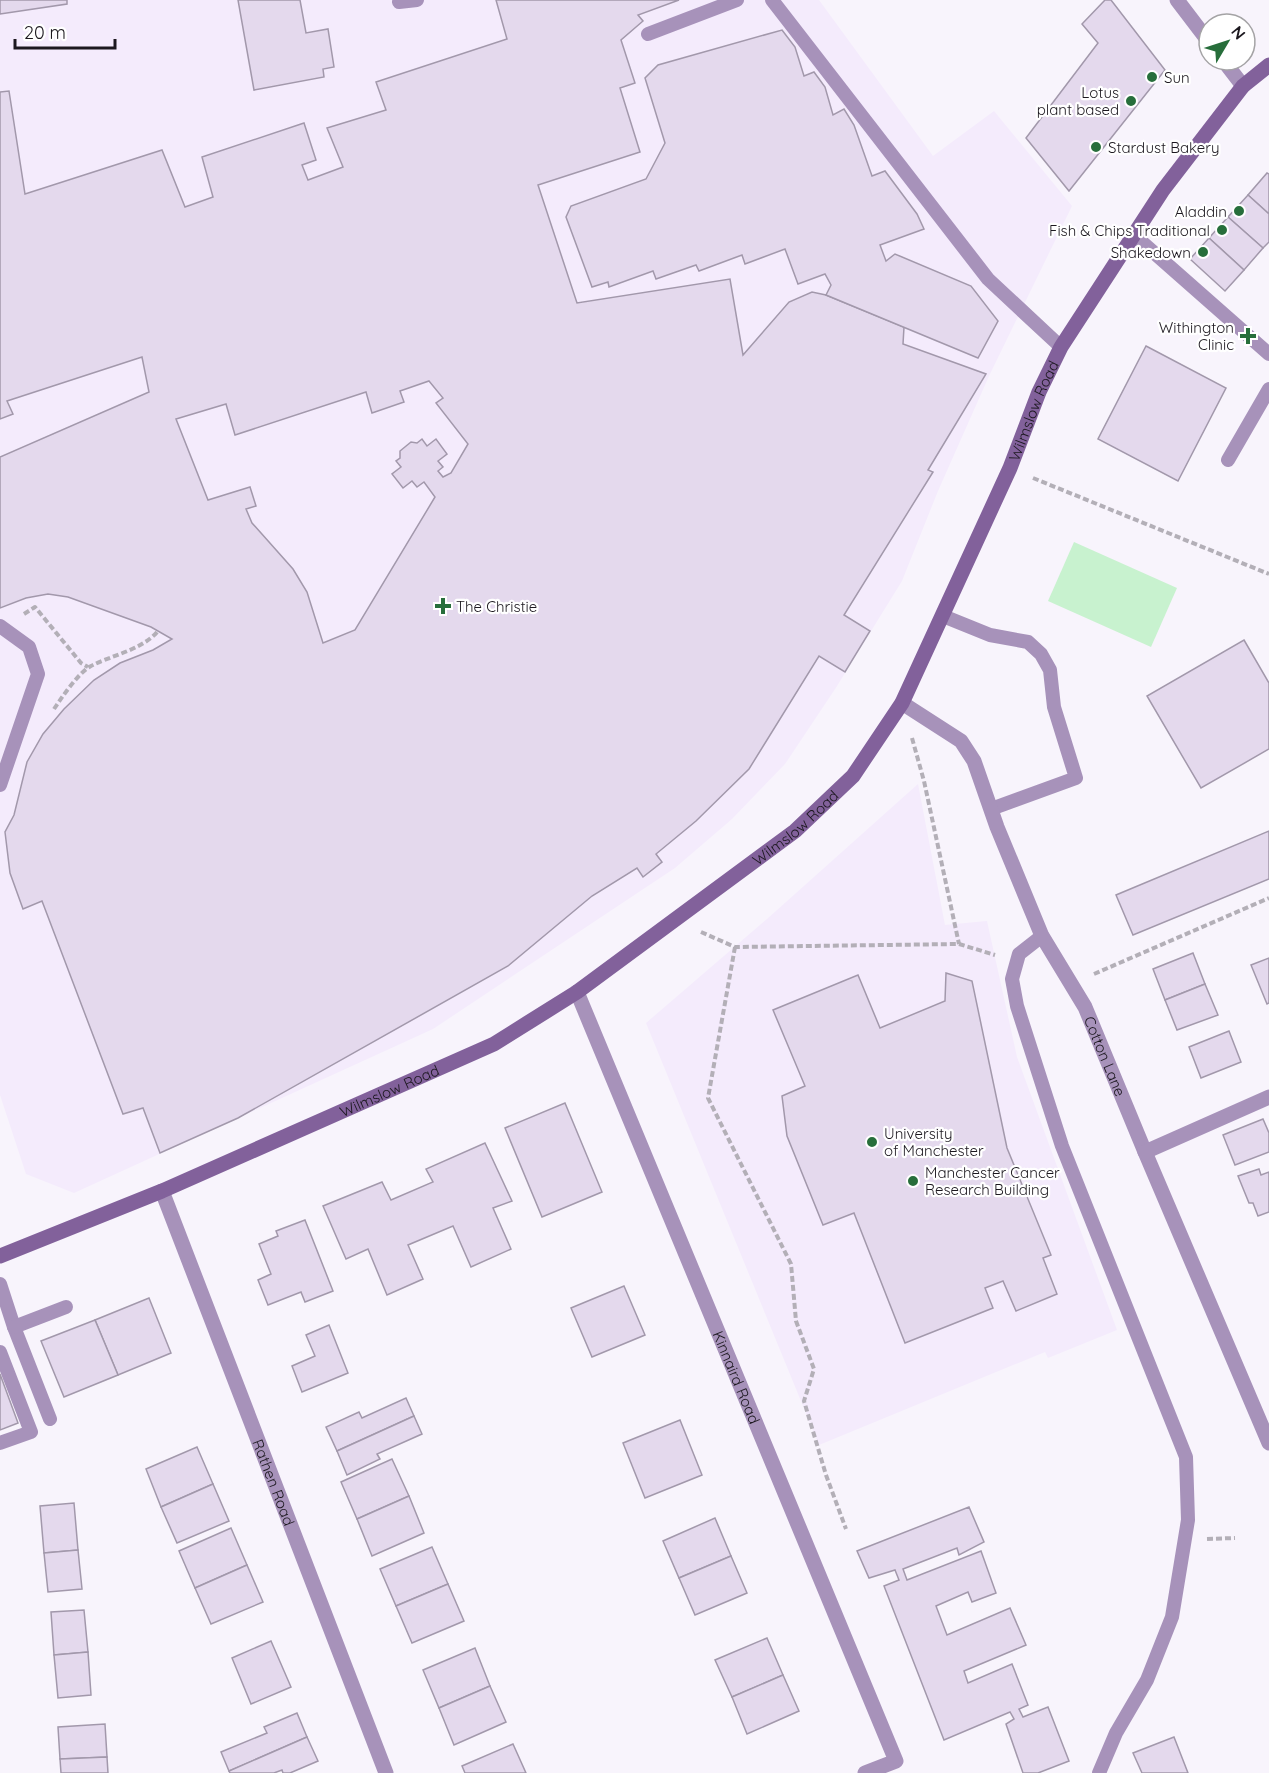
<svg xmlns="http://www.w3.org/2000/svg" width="1269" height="1773" viewBox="0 0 1269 1773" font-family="Quicksand,sans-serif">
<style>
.built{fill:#f4ebfc}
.green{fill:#c8f2cf}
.building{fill:#e4d9ed;stroke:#a298ab;stroke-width:1.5;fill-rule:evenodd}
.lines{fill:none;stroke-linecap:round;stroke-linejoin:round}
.path{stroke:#b3afb7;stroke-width:4;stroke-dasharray:6 3;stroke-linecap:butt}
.lane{stroke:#a792ba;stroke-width:14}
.street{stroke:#a792ba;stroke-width:15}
.secondary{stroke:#82619b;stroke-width:15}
.poi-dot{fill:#276e3b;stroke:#fff;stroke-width:2}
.labels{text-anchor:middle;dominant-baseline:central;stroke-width:4.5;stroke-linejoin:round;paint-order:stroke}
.poi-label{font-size:15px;fill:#1c181f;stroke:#fff;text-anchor:start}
.street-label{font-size:15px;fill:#1c181f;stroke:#fff}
</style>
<rect width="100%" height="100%" fill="#f8f4fc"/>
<g class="built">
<polygon points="0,0 819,0 933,156 994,111 1072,206 989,376 938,491 902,581 837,686 785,764 732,819 675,868 433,1029 74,1193 26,1174 0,1095"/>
<polygon points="918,784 945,925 987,921 1017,1057 1117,1330 1048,1358 1045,1352 819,1445 646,1023 767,919"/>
</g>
<polygon class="green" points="1074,542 1177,588 1151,647 1048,601"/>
<g class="building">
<polygon points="0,0 67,0 67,4 0,14"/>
<polygon points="238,0 300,0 306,33 328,29 334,67 323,69 324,77 254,90"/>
<path d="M496,0H679L638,15L643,21L621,40L635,83L620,88L640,152L538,185L577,303L730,279L743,355L789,302L812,292L826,295L904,327L903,344L986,374L928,470L933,472L844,615L870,631L845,672L819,656L749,769L696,821L656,854L662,862L643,877L637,868L592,896L508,966L238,1118L160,1153L143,1108L123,1114L42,901L23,909L10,873L5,832L14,815L27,762L43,734L64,709L94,680L120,663L153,650L172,639L151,627L68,597L48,594L26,598L0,608V457L149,392L142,357L7,401L13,414L0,419V92L9,91L25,194L162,150L185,207L213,197L202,157L304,123L316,160L302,165L308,180L343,167L327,128L386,110L376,82L507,39ZM429,381L443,398L436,403L468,444L451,473L443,477L438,471L443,467L438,461L447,454L436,439L427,446L422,439L417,443L411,442L400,451V458L396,461L401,467L392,474L403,488L412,481L417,487L424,482L435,497L355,630L323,643L307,592L293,569L252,523L246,509L256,506L250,487L208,500L176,419L226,404L235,435L366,392L372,413L404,402L400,391Z"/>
<polygon points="1105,0 1111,0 1165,70 1069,191 1026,138 1098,43 1082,24"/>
<polygon points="782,30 795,47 804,76 814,72 825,87 833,115 844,109 854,125 872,176 885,171 917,214 924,229 880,245 886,261 895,254 971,286 998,321 978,358 826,295 831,285 825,274 798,284 785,249 745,264 742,255 699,271 696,265 656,279 653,271 609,287 608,282 592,287 566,217 571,206 646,179 665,143 645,78 658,65"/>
<polygon points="1267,173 1269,174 1269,214 1248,195"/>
<polygon points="1248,195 1269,214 1269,242 1263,248 1228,217"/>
<polygon points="1228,217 1263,248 1244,270 1209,238"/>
<polygon points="1209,238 1244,270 1225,291 1190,259"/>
<polygon points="1146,346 1226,388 1178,481 1098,439"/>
<polygon points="1244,640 1269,683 1269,749 1201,788 1147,696"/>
<polygon points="1269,831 1269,879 1133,935 1116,895"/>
<polygon points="1193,953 1205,984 1165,1000 1153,969"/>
<polygon points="1269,958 1269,1003 1267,1004 1251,965"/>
<polygon points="946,973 972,981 1007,1148 1051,1255 1043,1258 1057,1294 1016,1311 1003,1281 985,1288 993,1308 905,1343 854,1213 823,1225 787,1136 782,1096 805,1086 773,1010 858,975 880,1028 945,1001"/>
<polygon points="1205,984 1218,1015 1177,1030 1165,1000"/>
<polygon points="1229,1031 1241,1062 1201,1078 1189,1047"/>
<polygon points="565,1103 602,1192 542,1217 505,1128"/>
<polygon points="1263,1119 1269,1133 1269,1152 1235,1165 1223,1135"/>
<polygon points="485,1143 512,1201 493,1208 511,1249 471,1267 453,1226 408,1245 423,1279 387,1295 368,1249 346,1259 323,1206 382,1182 391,1200 433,1182 426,1169"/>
<polygon points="1259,1169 1261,1175 1269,1172 1269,1212 1258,1216 1253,1203 1249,1203 1238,1176"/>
<polygon points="305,1220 333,1291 305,1302 301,1292 268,1305 258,1280 271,1274 259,1244 278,1236 276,1231"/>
<polygon points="624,1286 645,1335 592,1357 571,1308"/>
<polygon points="149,1298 171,1353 118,1375 95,1320"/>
<polygon points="95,1320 118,1375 64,1397 41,1341"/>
<polygon points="329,1325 348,1373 302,1392 292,1366 315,1356 306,1335"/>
<polygon points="0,1374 18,1423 0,1430"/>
<polygon points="406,1398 414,1416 337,1451 326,1427 359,1412 362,1418"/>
<polygon points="414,1416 422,1434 377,1454 380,1459 347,1475 337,1451"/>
<polygon points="680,1420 702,1475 645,1498 623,1443"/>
<polygon points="197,1447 213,1484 161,1507 146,1469"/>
<polygon points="392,1459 409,1496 357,1519 341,1482"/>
<polygon points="213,1484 229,1521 177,1543 161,1507"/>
<polygon points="409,1496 424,1533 372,1556 357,1519"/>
<polygon points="74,1503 78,1550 44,1553 40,1506"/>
<polygon points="969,1507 984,1542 959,1555 957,1548 903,1569 907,1580 981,1551 996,1593 972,1602 968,1592 936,1606 947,1635 1010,1608 1026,1645 964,1671 968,1683 1012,1664 1028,1705 1019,1709 1023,1717 1048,1707 1069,1761 1038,1773 1023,1773 1006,1724 1014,1719 1010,1712 944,1740 884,1586 899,1580 895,1570 869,1578 857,1551"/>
<polygon points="715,1518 731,1556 679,1578 663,1541"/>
<polygon points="231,1528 247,1565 195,1588 179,1551"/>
<polygon points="432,1547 448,1584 396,1606 380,1569"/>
<polygon points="78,1550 82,1589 48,1592 44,1553"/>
<polygon points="731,1556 747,1593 695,1615 679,1578"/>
<polygon points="247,1565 263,1602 211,1624 195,1588"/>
<polygon points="448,1584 464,1621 412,1643 396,1606"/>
<polygon points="84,1610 88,1652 54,1655 51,1612"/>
<polygon points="767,1638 783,1675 732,1697 715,1660"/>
<polygon points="271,1641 291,1687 251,1704 232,1658"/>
<polygon points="475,1648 490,1686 439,1708 423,1670"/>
<polygon points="88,1652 91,1695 58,1698 54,1655"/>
<polygon points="783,1675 799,1711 747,1734 732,1697"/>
<polygon points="490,1686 506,1722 454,1745 439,1708"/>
<polygon points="297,1713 307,1737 229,1771 221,1752 267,1733 264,1727"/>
<polygon points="105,1724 107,1757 60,1759 58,1727"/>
<polygon points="307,1737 318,1761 290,1773 283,1773 282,1770 274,1773 230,1773 229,1771"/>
<polygon points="1174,1737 1188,1773 1142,1773 1133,1753"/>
<polygon points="513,1744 526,1773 465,1773 462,1766"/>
<polygon points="107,1757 108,1773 61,1773 60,1759"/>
</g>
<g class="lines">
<g class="path">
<polyline points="1033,478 1269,574"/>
<polyline points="24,614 35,607 81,663 88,667"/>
<path d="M54,709C62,697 79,672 91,666C112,655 142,650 158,631"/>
<polyline points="912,738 924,781 959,944"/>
<polyline points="701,932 735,947 959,944 995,955"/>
<polyline points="735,947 708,1098 791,1264 796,1321 814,1369 804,1401 826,1475 846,1529"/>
<polyline points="1094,974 1269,898"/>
<polyline points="1207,1539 1235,1538"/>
</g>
<g class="lane">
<polyline points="772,0 988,279 1061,347"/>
<polyline points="399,2 417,0"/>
<polyline points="648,34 737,0"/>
<polyline points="1135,236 1269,354"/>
<polyline points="1228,460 1269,389"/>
<polyline points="943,616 990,635 1028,642 1041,654 1050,670 1054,707 1076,778 991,809"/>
<polyline points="0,626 29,647 38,674 0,785"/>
<polyline points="1042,936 1019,954 1012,979 1017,1006 1062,1146 1186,1457 1188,1520 1172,1617 1147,1680 1116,1733 1099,1773"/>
<polyline points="0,1284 14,1327 50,1419"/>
<polyline points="14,1327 66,1307"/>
<polyline points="0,1352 31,1432 0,1443"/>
</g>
<g class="street">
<polyline points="1177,0 1209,42"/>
<polyline points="1223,60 1243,86"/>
<path id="s1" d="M902,703L961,741L974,761L997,827L1042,936L1085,1007L1145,1152L1269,1443"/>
<path id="s2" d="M577,992L896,1761L865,1773"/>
<polyline points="1145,1152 1269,1097"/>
<path id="s3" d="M162,1191L386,1773"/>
</g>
<path class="secondary" id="s4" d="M0,1256L162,1191L494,1044L577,992L795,831L853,776L902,703L1010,468L1039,392L1061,347L1163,190L1243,86L1269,65"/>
</g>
<g class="poi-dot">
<circle cx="1152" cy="77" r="6"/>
<circle cx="1131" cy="101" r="6"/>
<circle cx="1096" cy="147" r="6"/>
<circle cx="1239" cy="211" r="6"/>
<circle cx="1222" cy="230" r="6"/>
<circle cx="1203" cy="252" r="6"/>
<path d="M1245 327h6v6h6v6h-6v6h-6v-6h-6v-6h6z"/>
<path d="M440 597h6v6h6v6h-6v6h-6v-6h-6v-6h6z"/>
<circle cx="872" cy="1142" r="6"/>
<circle cx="913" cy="1181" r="6"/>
</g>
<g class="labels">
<g class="poi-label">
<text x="1164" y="77">Sun</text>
<text x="1119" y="92" text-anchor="end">Lotus<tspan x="1119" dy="17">plant based</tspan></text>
<text x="1108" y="147">Stardust Bakery</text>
<text x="1227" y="211" text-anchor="end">Aladdin</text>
<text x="1210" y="230" text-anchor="end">Fish &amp; Chips Traditional</text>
<text x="1191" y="252" text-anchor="end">Shakedown</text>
<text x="1234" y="327" text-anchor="end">Withington<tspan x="1234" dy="17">Clinic</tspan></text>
<text x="456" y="606">The Christie</text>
<text x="884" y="1133">University<tspan x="884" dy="17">of Manchester</tspan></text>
<text x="925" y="1172">Manchester Cancer<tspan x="925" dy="17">Research Building</tspan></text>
</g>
<g class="street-label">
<text stroke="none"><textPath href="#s4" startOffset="1395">Wilmslow Road</textPath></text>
<text stroke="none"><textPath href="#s4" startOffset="909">Wilmslow Road</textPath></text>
<text stroke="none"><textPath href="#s1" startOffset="418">Cotton Lane</textPath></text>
<text stroke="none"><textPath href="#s4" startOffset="423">Wilmslow Road</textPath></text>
<text stroke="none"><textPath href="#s2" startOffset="417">Kinnaird Road</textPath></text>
<text stroke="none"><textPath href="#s3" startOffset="312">Rathen Road</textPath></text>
</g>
</g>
<g transform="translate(1227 42) rotate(51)"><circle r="28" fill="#ffffff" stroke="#a4a3a5" stroke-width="1.5"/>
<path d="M0-4.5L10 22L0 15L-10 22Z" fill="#276e3b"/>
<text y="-9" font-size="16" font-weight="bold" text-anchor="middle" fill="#1c181f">N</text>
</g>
<path d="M15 39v9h100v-9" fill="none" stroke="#1c181f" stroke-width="3"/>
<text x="24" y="39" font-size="18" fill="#1c181f" stroke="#ffffff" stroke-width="4.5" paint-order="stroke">20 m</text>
</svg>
